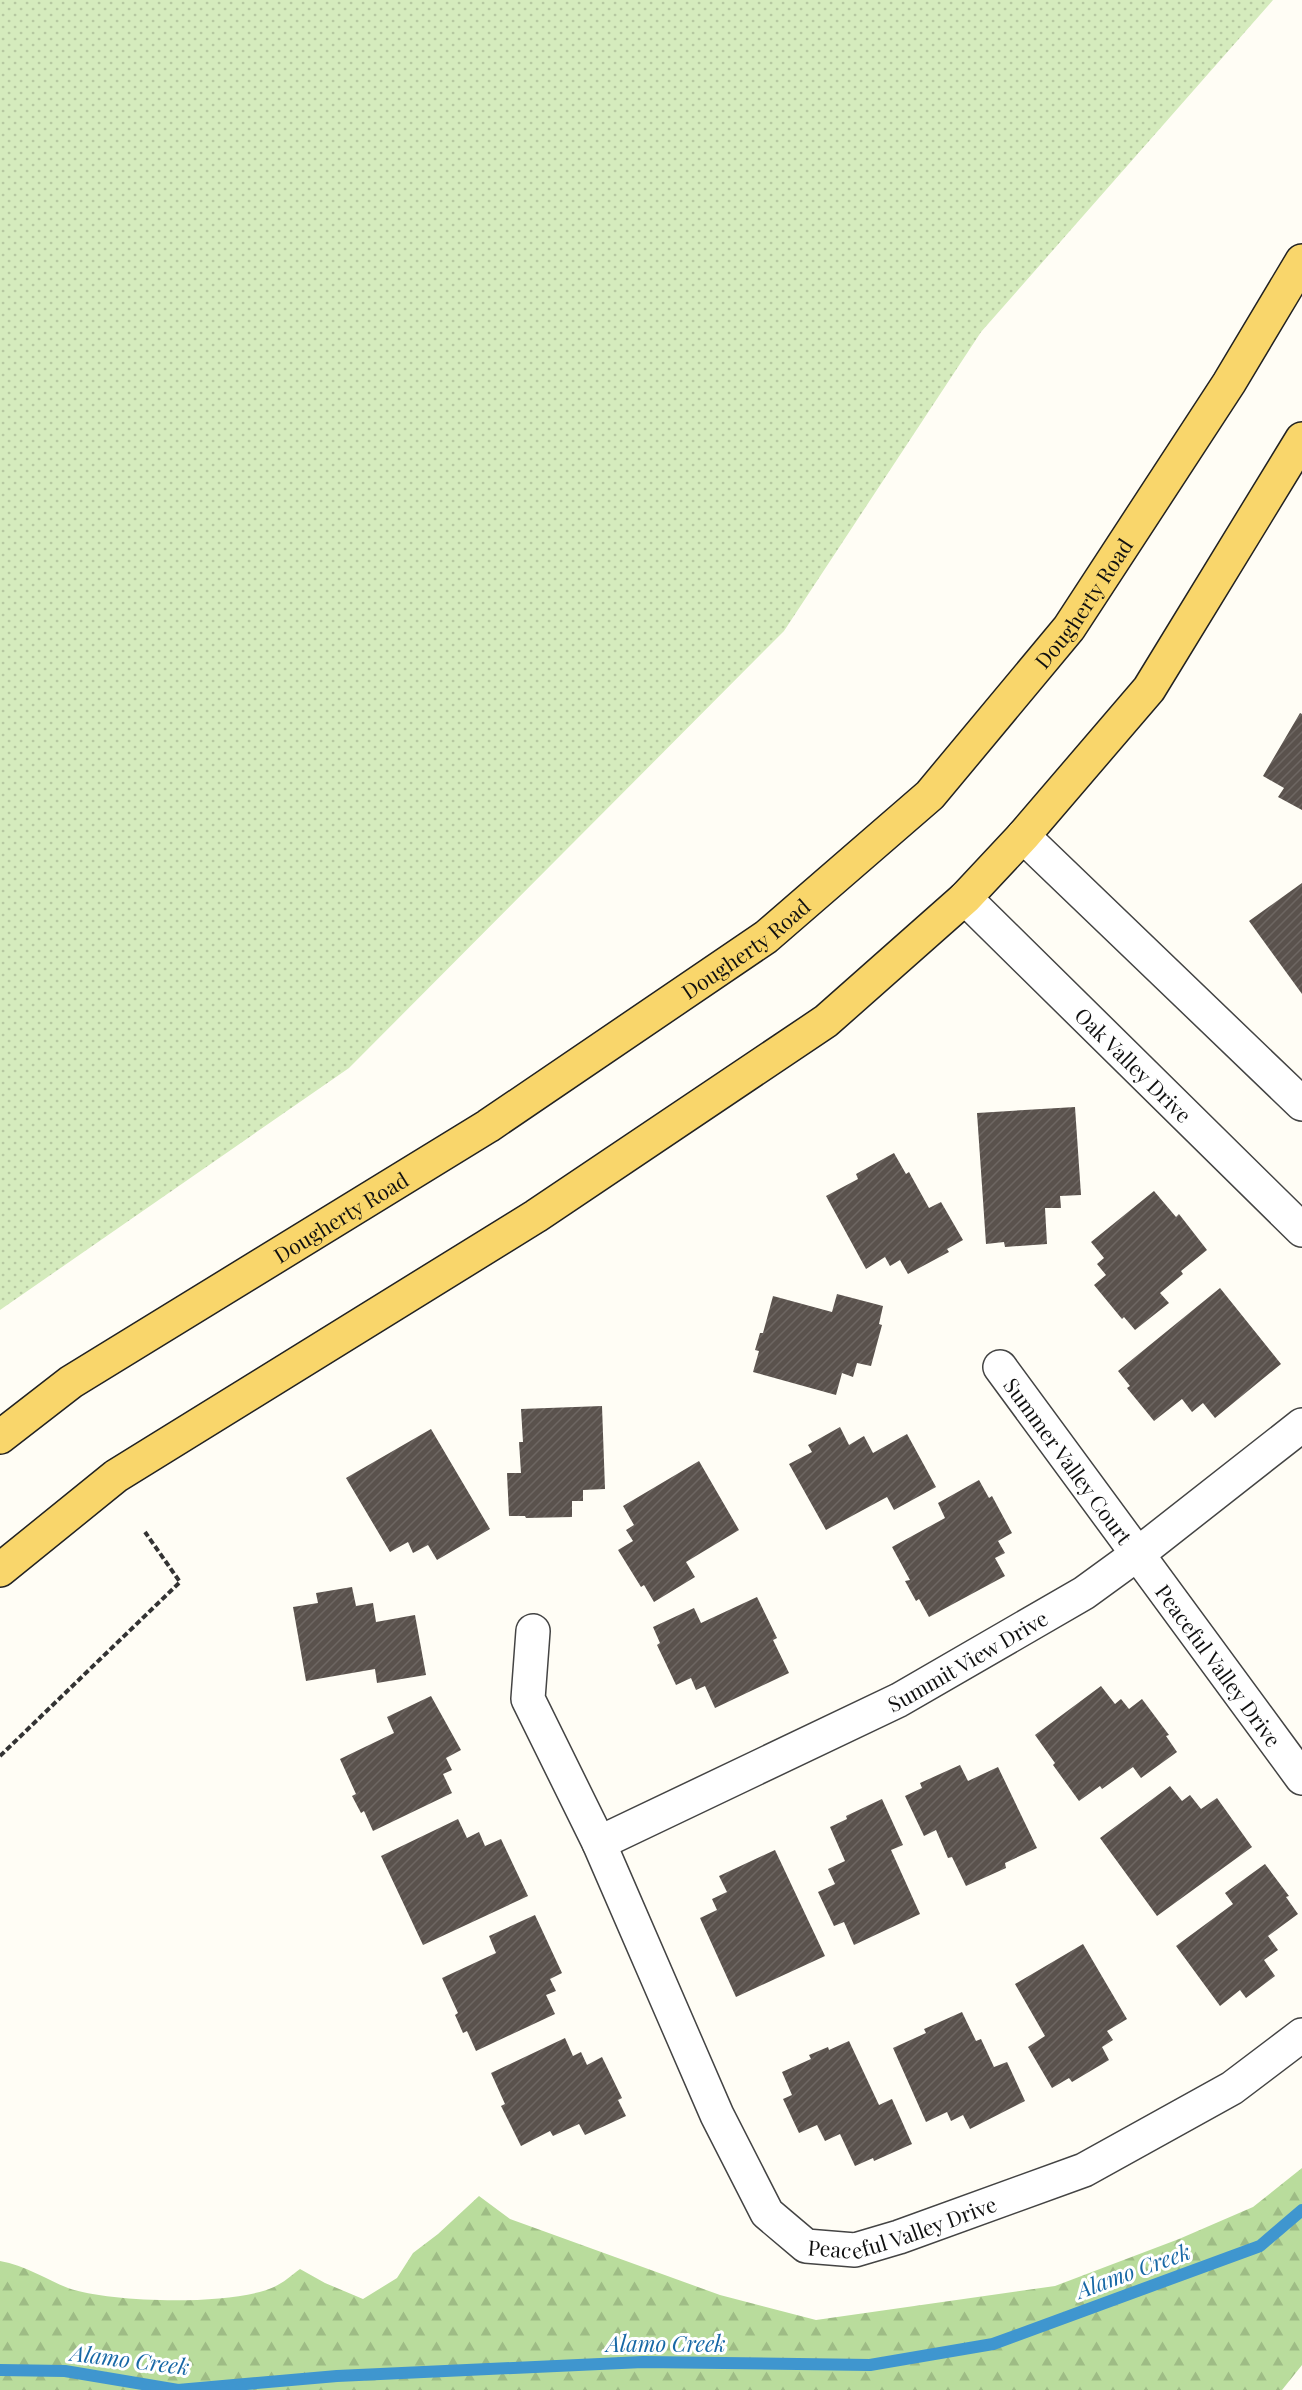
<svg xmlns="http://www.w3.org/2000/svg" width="1302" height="2390" viewBox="0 0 1302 2390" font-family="'Playfair Display',serif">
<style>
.grass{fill:url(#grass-dots)}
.forest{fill:url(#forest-firs)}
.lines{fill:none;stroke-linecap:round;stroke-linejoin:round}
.stream{stroke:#3f96cf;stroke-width:12}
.building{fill:url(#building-hatch)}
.minor-casing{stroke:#444;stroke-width:36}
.major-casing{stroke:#222;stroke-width:36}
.path{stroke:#333;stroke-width:4;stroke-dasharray:6 3;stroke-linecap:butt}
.minor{stroke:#fff;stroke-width:33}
.major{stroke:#f9d66b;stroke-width:33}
.labels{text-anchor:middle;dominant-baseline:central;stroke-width:6;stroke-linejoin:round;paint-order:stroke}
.street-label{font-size:21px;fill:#111;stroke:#fff}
.water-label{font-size:22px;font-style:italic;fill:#1768a6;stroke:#fff}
</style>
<defs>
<pattern id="grass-dots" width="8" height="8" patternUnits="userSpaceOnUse" patternTransform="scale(1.5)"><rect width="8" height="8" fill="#d5ebbd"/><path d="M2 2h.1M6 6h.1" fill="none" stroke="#b6c8a1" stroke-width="1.8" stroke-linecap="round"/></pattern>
<pattern id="forest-firs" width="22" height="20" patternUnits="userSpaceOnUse" patternTransform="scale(1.5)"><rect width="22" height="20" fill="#b9dc9c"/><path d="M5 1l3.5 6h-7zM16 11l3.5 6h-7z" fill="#9ebc85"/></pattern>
<pattern id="building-hatch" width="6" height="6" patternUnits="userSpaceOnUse" patternTransform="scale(1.5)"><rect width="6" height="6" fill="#5a524d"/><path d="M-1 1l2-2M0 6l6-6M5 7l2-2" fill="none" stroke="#6d6662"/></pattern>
</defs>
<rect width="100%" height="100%" fill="#fffdf5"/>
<polygon class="grass" points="0,0 1273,0 981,332 784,631 349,1068 0,1310"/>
<path class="forest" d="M1302,2168V2365L1282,2390H0V2261C25,2265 45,2279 68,2288C111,2303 233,2306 274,2287C283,2283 292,2275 300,2269L325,2283L363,2299L397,2278L413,2253L438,2234L479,2196L510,2219L720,2295L816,2320L1055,2286L1179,2239L1253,2207Z"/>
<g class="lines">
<polyline class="stream" points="0,2370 65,2371 178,2390 337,2376 643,2362 870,2365 993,2344 1260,2246 1302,2210"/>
</g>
<g class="building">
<polygon points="1300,713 1302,714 1302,810 1278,797 1284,788 1263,776"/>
<polygon points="1302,883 1302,994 1249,921"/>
<polygon points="1075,1107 1081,1195 1060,1196 1061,1208 1045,1208 1047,1244 1005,1247 1004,1242 986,1244 977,1113"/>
<polygon points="894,1153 906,1174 909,1172 929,1208 941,1202 963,1240 947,1249 949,1252 908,1274 900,1260 890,1266 885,1257 866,1269 826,1196 858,1179 856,1174"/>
<polygon points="1154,1191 1176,1217 1179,1214 1207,1250 1181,1271 1183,1274 1160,1293 1169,1303 1135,1330 1124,1317 1122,1319 1094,1285 1106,1275 1097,1264 1104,1258 1091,1242"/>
<polygon points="1220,1288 1281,1364 1215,1418 1203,1403 1192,1412 1182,1399 1154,1421 1127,1388 1130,1386 1118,1371"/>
<polygon points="837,1294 883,1306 879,1324 882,1325 871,1366 857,1363 853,1377 842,1373 836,1395 753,1372 759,1351 755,1350 760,1333 763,1333 773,1296 832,1312"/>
<polygon points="602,1406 605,1489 583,1490 583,1501 572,1501 572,1517 526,1518 525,1516 509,1516 507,1473 521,1473 519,1442 523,1442 521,1409"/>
<polygon points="840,1427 849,1445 864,1436 873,1453 907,1434 936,1487 894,1510 887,1497 826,1530 789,1464 812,1452 808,1445"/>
<polygon points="431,1429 490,1529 437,1560 428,1545 413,1553 408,1542 390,1552 346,1478"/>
<polygon points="699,1461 739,1530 686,1562 695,1577 654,1602 644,1585 641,1587 618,1550 633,1541 626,1530 634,1525 623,1506"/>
<polygon points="979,1480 989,1498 992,1496 1012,1533 998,1541 1005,1553 995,1558 1005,1576 929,1617 919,1599 916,1601 905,1581 910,1580 892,1547 945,1518 938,1503"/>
<polygon points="352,1587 356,1606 373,1603 376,1622 415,1615 426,1675 377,1683 375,1669 306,1681 293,1607 318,1603 316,1593"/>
<polygon points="757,1597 777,1638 773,1640 789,1673 715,1708 705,1686 696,1690 691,1678 676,1685 657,1645 660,1643 653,1627 694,1608 701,1623"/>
<polygon points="1101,1686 1115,1704 1121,1699 1129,1709 1142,1699 1169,1735 1166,1736 1177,1752 1141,1778 1133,1767 1102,1789 1100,1786 1079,1801 1053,1765 1055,1763 1035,1735"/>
<polygon points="431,1696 461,1750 446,1758 452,1770 443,1774 452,1793 373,1831 364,1811 361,1813 352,1796 356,1794 340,1759 394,1733 387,1717"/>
<polygon points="960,1765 968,1781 998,1767 1037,1848 1005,1863 1006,1868 966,1886 952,1857 948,1858 936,1830 924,1836 905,1796 922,1788 920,1783"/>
<polygon points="1170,1786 1182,1801 1190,1795 1201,1809 1217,1798 1252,1847 1157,1916 1100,1838"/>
<polygon points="882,1799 903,1845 891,1850 920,1914 854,1945 844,1922 834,1926 818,1892 835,1884 828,1869 845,1861 830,1827 847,1819 846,1816"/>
<polygon points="458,1819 467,1838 479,1832 485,1846 501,1839 528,1896 423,1945 381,1856"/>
<polygon points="775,1850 825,1956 736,1997 700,1918 717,1910 712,1899 727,1892 719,1876"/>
<polygon points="1265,1864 1289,1896 1286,1897 1298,1914 1268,1936 1278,1950 1264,1960 1275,1976 1246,1998 1240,1990 1220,2006 1176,1946 1233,1904 1225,1893"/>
<polygon points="535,1915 562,1973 550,1979 556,1991 546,1995 555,2014 476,2051 467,2031 463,2033 455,2015 458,2013 442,1978 496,1953 489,1936"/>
<polygon points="1083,1944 1127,2019 1107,2031 1113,2040 1102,2047 1109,2060 1072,2082 1069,2078 1052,2088 1028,2047 1045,2036 1015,1984"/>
<polygon points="962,2012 976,2041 981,2039 994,2067 1007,2062 1025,2101 970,2129 963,2115 951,2121 947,2112 926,2122 893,2048 926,2033 924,2029"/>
<polygon points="565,2038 573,2056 581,2052 587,2065 602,2057 622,2098 618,2100 626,2116 585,2135 579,2124 553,2136 550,2131 521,2146 501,2106 505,2104 491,2073"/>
<polygon points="849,2041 879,2105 892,2099 912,2144 874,2161 873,2158 855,2166 840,2134 825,2141 817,2125 799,2133 783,2099 792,2095 782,2072 811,2059 809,2055 828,2047 829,2050"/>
</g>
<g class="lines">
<defs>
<g id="minor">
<polyline points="1023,836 1302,1104"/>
<path id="s1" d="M965,898L1302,1230"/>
<path id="s2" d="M1000,1367L1302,1778"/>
<path id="s3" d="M533,1631L528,1699L599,1843L717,2115L767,2213L806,2246L855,2250L899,2237L1084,2170L1232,2088L1302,2035"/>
<path id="s4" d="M599,1843L899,1700L1084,1593L1139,1553L1302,1425"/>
</g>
<g id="major">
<path id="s5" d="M0,1437L71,1382L488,1126L766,937L930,795L1069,628L1229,383L1302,261"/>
<polyline points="0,1570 116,1476 536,1216 826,1021 965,898 1023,836 1149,689 1302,439"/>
</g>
</defs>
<use href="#minor" class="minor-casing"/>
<use href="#major" class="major-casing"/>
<polyline class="path" points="0,1756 180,1582 145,1532"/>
<use href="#minor" class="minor"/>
<use href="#major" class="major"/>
</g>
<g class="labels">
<g class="street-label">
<text stroke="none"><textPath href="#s5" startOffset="1378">Dougherty Road</textPath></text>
<text stroke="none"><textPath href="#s5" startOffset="892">Dougherty Road</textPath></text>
<text stroke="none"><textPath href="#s1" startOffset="237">Oak Valley Drive</textPath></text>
<text stroke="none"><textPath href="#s5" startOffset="406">Dougherty Road</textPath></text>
<text stroke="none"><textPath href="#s2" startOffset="116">Summer Valley Court</textPath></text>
<text stroke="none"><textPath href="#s4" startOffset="411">Summit View Drive</textPath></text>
<text stroke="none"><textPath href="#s2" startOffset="370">Peaceful Valley Drive</textPath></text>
<text stroke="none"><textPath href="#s3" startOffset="786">Peaceful Valley Drive</textPath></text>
</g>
<g class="water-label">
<text transform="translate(1133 2270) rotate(-20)">Alamo Creek</text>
<text x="666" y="2343">Alamo Creek</text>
<text transform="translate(130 2359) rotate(7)">Alamo Creek</text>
</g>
</g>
</svg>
